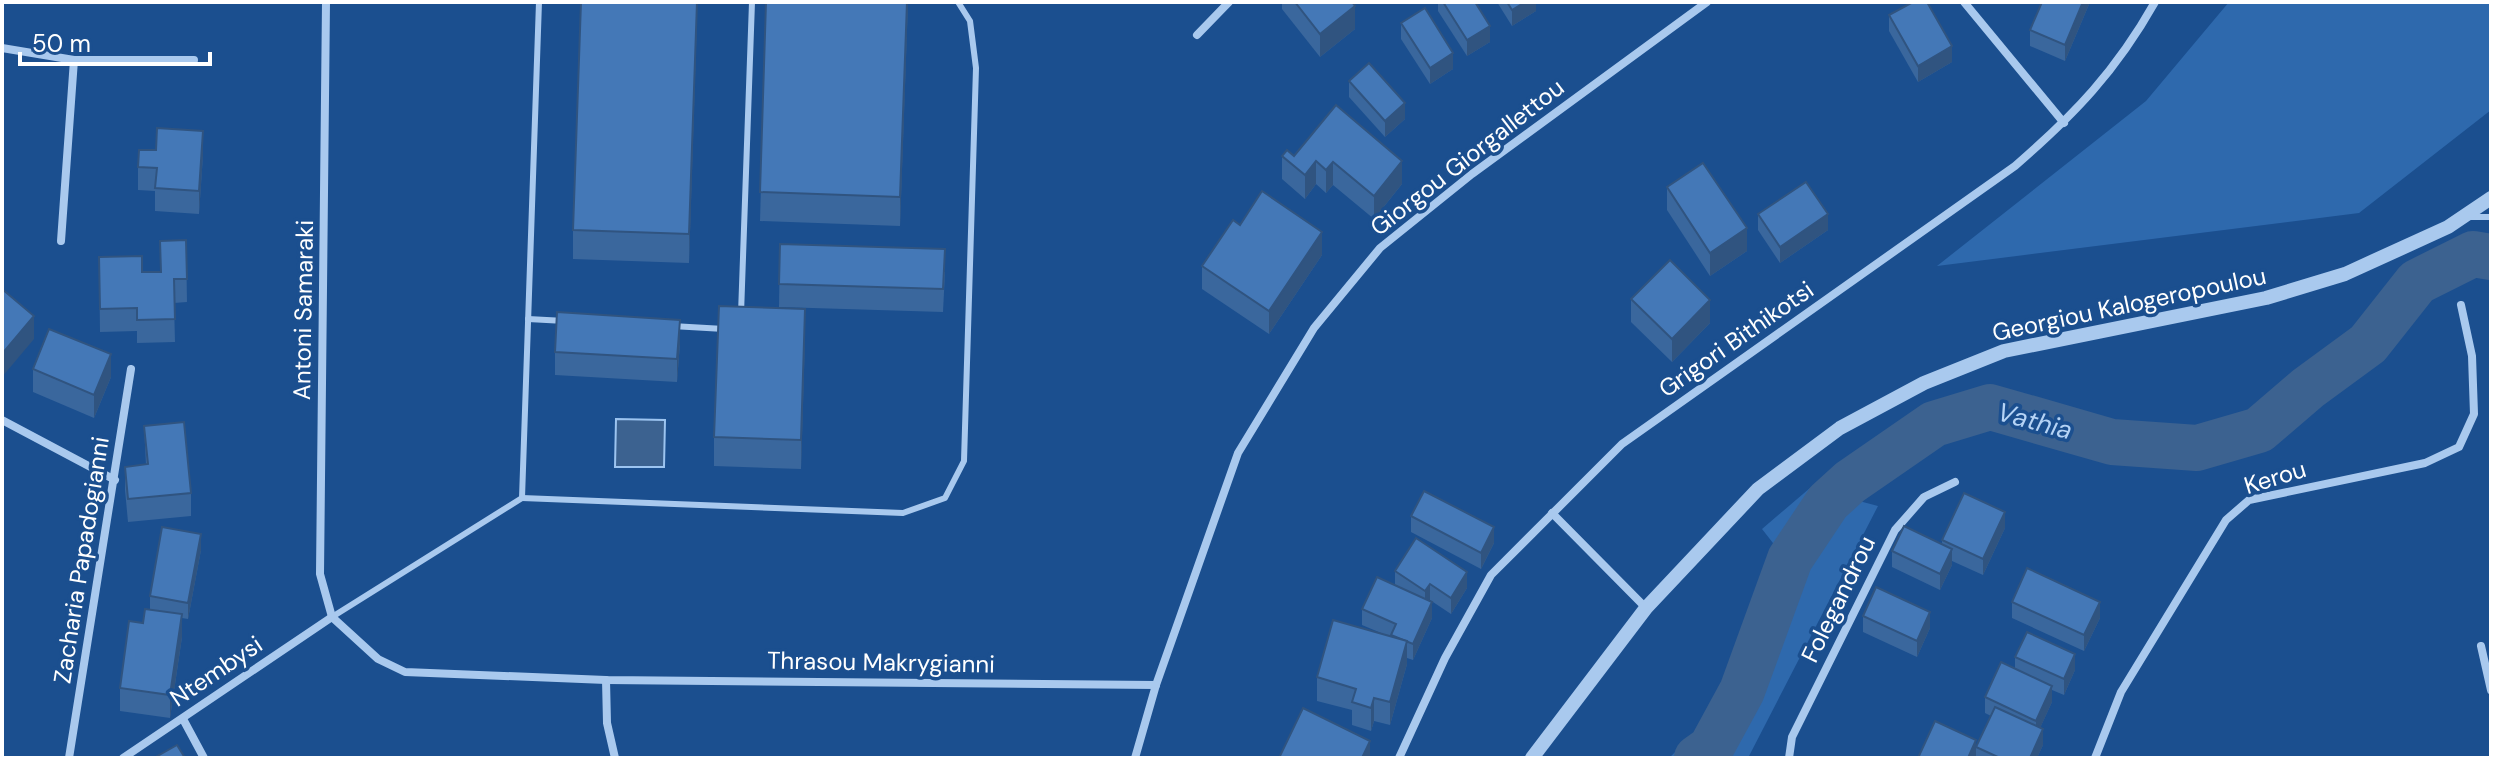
<svg xmlns="http://www.w3.org/2000/svg" width="2493" height="760" viewBox="0 0 2493 760" font-family="'DM Sans',sans-serif">
<style>
.green{fill:#2e69ad}
.water{fill:#3c6290;stroke:#9cc4f0;stroke-width:2}
.lines{fill:none;stroke-linecap:round;stroke-linejoin:round}
.river{stroke:#3c6290;stroke-width:46}
.service{stroke:#a9c9ee;stroke-width:6}
.minor{stroke:#a9c9ee;stroke-width:8}
.tertiary{stroke:#a9c9ee;stroke-width:14}
.wall{fill:#3a679d}
.shaded-wall{fill:#305480}
.building{fill:#4478b7;stroke:#305480;stroke-width:2}
.labels{text-anchor:middle;dominant-baseline:central;stroke-width:7;stroke-linejoin:round;paint-order:stroke}
.street-label{font-size:24px;fill:#fff;stroke:#1b4f8f}
.water-label{font-size:26px;font-style:italic;fill:#b5d3f5;stroke:#1b4f8f}
</style>
<rect width="100%" height="100%" fill="#1b4f8f"/>
<g class="green">
<polygon points="2229,2 2491,2 2491,110 2359,213 1937,266 2146,101"/>
<polygon points="1810,488 1878,506 1748,758 1669,758 1699,729 1798,575 1762,529"/>
</g>
<polygon class="water" points="616,419 665,420 664,467 615,467"/>
<g class="lines">
<polyline class="river" points="1697,758 1711,748 1742,691 1790,559 1828,502 1850,482 1934,424 1990,407 2112,442 2197,448 2259,430 2308,388 2368,344 2417,282 2473,254 2491,257"/>
<g class="service">
<polyline points="2471,217 2491,217"/>
<polyline points="741,314 752,2"/>
<polyline points="528,319 565,321"/>
<polyline points="672,326 724,329"/>
<polyline points="522,498 903,513 945,498 964,461 976,68 970,21 958,2"/>
<polyline points="332,617 522,498 539,2"/>
</g>
<g class="minor">
<polyline points="326,2 320,574 332,617"/>
<polyline points="1964,2 2064,123"/>
<polyline points="1197,35 1229,2"/>
<polyline points="2,48 74,60 194,60"/>
<polyline points="61,241 74,60"/>
<polyline points="2,420 115,480"/>
<polyline points="1552,513 1646,608"/>
<polyline points="332,617 378,659 405,672 606,680 1156,685"/>
<polyline points="2481,646 2491,690"/>
<polyline points="606,680 607,723 615,758"/>
<polyline points="183,719 204,758"/>
<polyline points="69,758 131,369"/>
<polyline points="123,758 332,617"/>
<polyline points="1135,758 1156,685 1238,453 1314,328 1380,248 1472,174 1707,2"/>
<path d="M1399,758L1445,658L1491,575L1622,444L2015,166C2075,114 2116,71 2155,2"/>
<polyline points="1789,758 1792,737 1895,530 1924,497 1955,482"/>
<polyline points="2095,758 2121,692 2226,520 2249,500 2425,463 2459,447 2474,414 2472,356 2461,305"/>
</g>
<polyline class="tertiary" points="1532,758 1646,608 1758,489 1840,428 1924,383 2004,351 2266,298 2345,274 2448,227 2491,198"/>
</g>
<g class="wall">
<polygon points="766,2 908,2 900,226 760,221"/>
<polygon points="1282,2 1352,2 1355,29 1320,57 1282,9"/>
<polygon points="1438,2 1475,2 1490,42 1467,56 1438,11"/>
<polygon points="1497,2 1536,2 1536,11 1512,26"/>
<polygon points="2090,2 2065,61 2030,46 2030,30"/>
<polygon points="1889,15 1952,62 1918,82 1889,31"/>
<polygon points="697,18 689,263 573,259 573,230"/>
<polygon points="1401,23 1453,69 1430,84 1401,39"/>
<polygon points="1349,81 1405,119 1385,137 1349,97"/>
<polygon points="1336,105 1402,184 1374,219 1333,185 1326,193 1316,184 1305,199 1282,179 1282,156 1294,156"/>
<polygon points="203,155 199,214 155,211 155,191 138,190 138,167"/>
<polygon points="1667,187 1747,251 1710,276 1667,210"/>
<polygon points="1758,214 1828,230 1780,263 1758,230"/>
<polygon points="1240,225 1322,255 1269,334 1202,289 1202,266"/>
<polygon points="186,240 187,302 174,303 175,342 137,343 137,331 100,332 99,257 142,272 160,272 160,241"/>
<polygon points="780,244 945,272 943,312 779,307"/>
<polygon points="1631,299 1710,323 1672,362 1631,322"/>
<polygon points="805,338 801,469 714,466 714,437"/>
<polygon points="680,343 677,382 555,375 555,352"/>
<polygon points="33,369 111,377 94,418 33,392"/>
<polygon points="144,426 191,493 191,516 128,522 125,490 125,467 146,465"/>
<polygon points="1411,516 1494,543 1481,569 1411,532"/>
<polygon points="2005,528 1983,575 1952,561 1952,565 1940,590 1892,567 1892,551 1942,544 1942,540"/>
<polygon points="201,550 188,619 182,618 182,637 170,718 120,711 120,688 150,609 150,596"/>
<polygon points="1395,571 1467,588 1451,614 1430,600 1432,618 1413,660 1407,658 1407,664 1390,725 1374,721 1371,731 1352,725 1352,710 1317,701 1317,677 1381,633 1362,625 1362,609 1395,585"/>
<polygon points="2012,602 2100,618 2084,651 2012,618"/>
<polygon points="1863,616 1930,628 1917,657 1863,632"/>
<polygon points="2015,657 2075,670 2064,695 2052,690 2052,702 2040,728 2043,745 2037,758 1976,758 1976,747 1991,716 1985,713 1985,697 2015,669"/>
</g>
<g class="shaded-wall">
<polygon points="697,2 697,18 689,263 689,234"/>
<polygon points="907,2 908,2 900,226 900,197"/>
<polygon points="1525,2 1536,2 1536,11 1512,26 1512,10"/>
<polygon points="2083,2 2090,2 2065,61 2065,45"/>
<polygon points="1355,6 1355,29 1320,57 1320,34"/>
<polygon points="1490,26 1490,42 1467,56 1467,40"/>
<polygon points="1952,46 1952,62 1918,82 1918,66"/>
<polygon points="1453,53 1453,69 1430,84 1430,68"/>
<polygon points="1405,103 1405,119 1385,137 1385,121"/>
<polygon points="203,131 203,155 199,214 199,191"/>
<polygon points="1316,161 1316,184 1305,199 1305,175"/>
<polygon points="1402,161 1402,184 1374,219 1374,196"/>
<polygon points="1333,162 1333,185 1326,193 1326,170"/>
<polygon points="1828,214 1828,230 1780,263 1780,247"/>
<polygon points="1747,228 1747,251 1710,276 1710,253"/>
<polygon points="1322,232 1322,255 1269,334 1269,311"/>
<polygon points="1710,300 1710,323 1672,362 1672,339"/>
<polygon points="805,309 805,338 801,469 801,440"/>
<polygon points="34,316 34,339 2,377 2,354"/>
<polygon points="680,320 680,343 677,382 677,359"/>
<polygon points="111,354 111,377 94,418 94,395"/>
<polygon points="2005,512 2005,528 1983,575 1983,559"/>
<polygon points="1494,527 1494,543 1481,569 1481,553"/>
<polygon points="201,534 201,550 188,619 188,603"/>
<polygon points="1952,549 1952,565 1940,590 1940,574"/>
<polygon points="1467,572 1467,588 1451,614 1451,598"/>
<polygon points="1430,584 1430,600 1425,607 1425,591"/>
<polygon points="1432,602 1432,618 1413,660 1413,644"/>
<polygon points="2100,602 2100,618 2084,651 2084,635"/>
<polygon points="1930,612 1930,628 1917,657 1917,641"/>
<polygon points="182,614 182,637 170,718 170,695"/>
<polygon points="1407,641 1407,664 1390,725 1390,702"/>
<polygon points="2075,654 2075,670 2064,695 2064,679"/>
<polygon points="2052,686 2052,702 2036,737 2036,721"/>
<polygon points="1374,698 1374,721 1371,731 1371,708"/>
<polygon points="2043,729 2043,745 2037,758 2030,758"/>
<polygon points="1976,740 1976,756 1975,758 1968,758"/>
<polygon points="1370,741 1370,758 1362,758"/>
</g>
<g class="building">
<polygon points="581,2 697,2 689,234 573,230"/>
<polygon points="766,2 907,2 900,197 760,192"/>
<polygon points="1295,2 1352,2 1355,6 1320,34"/>
<polygon points="1443,2 1475,2 1490,26 1467,40"/>
<polygon points="1507,2 1525,2 1512,10"/>
<polygon points="1913,2 1927,2 1952,46 1918,66 1889,15"/>
<polygon points="2042,2 2083,2 2065,45 2030,30"/>
<polygon points="1425,8 1453,53 1430,68 1401,23"/>
<polygon points="1369,63 1405,103 1385,121 1349,81"/>
<polygon points="1336,105 1402,161 1374,196 1333,162 1326,170 1316,161 1305,175 1282,156 1287,150 1294,156"/>
<polygon points="157,128 203,131 199,191 155,188 157,168 138,167 139,150 156,150"/>
<polygon points="1703,163 1747,228 1710,253 1667,187"/>
<polygon points="1806,182 1828,214 1780,247 1758,214"/>
<polygon points="1262,191 1322,232 1269,311 1202,266 1233,220 1240,225"/>
<polygon points="186,240 187,279 174,279 175,319 137,320 137,308 100,309 99,257 142,256 142,272 161,272 160,241"/>
<polygon points="780,244 945,249 943,289 779,284"/>
<polygon points="1670,260 1710,300 1672,339 1631,299"/>
<polygon points="2,289 34,316 2,354"/>
<polygon points="719,306 805,309 801,440 714,437"/>
<polygon points="557,312 680,320 677,359 555,352"/>
<polygon points="49,329 111,354 94,395 33,369"/>
<polygon points="184,422 191,493 128,499 125,467 148,464 144,426"/>
<polygon points="1424,491 1494,527 1481,553 1411,516"/>
<polygon points="1964,493 2005,512 1983,559 1942,540"/>
<polygon points="1904,526 1952,549 1940,574 1892,551"/>
<polygon points="162,527 201,534 188,603 150,596"/>
<polygon points="1416,538 1467,572 1451,598 1430,584 1425,591 1395,571"/>
<polygon points="2027,568 2100,602 2084,635 2012,602"/>
<polygon points="1377,577 1432,602 1413,644 1391,635 1396,624 1362,609"/>
<polygon points="1876,587 1930,612 1917,641 1863,616"/>
<polygon points="145,609 182,614 170,695 120,688 129,621 143,623"/>
<polygon points="1333,620 1407,641 1390,702 1374,698 1371,708 1352,702 1356,689 1317,677"/>
<polygon points="2027,632 2075,654 2064,679 2015,657"/>
<polygon points="2001,662 2052,686 2036,721 1985,697"/>
<polygon points="1995,707 2043,729 2030,758 2000,758 1976,747"/>
<polygon points="1303,708 1370,741 1362,758 1279,758"/>
<polygon points="1935,721 1976,740 1968,758 1918,758"/>
<polygon points="177,745 185,758 154,758"/>
</g>
<g class="labels">
<g class="street-label">
<text transform="translate(1467 157) rotate(-38)">Giorgou Giorgallettou</text>
<text transform="translate(2129 304) rotate(-12)">Georgiou Kalogeropoulou</text>
<text transform="translate(303 310) rotate(-89)">Antoni Samaraki</text>
<text transform="translate(1736 339) rotate(-35)">Grigori Bithikotsi</text>
<text transform="translate(2275 477) rotate(-17)">Kerou</text>
<text transform="translate(81 560) rotate(-81)">Zacharia Papadogianni</text>
<text transform="translate(1838 599) rotate(-64)">Folegandrou</text>
<text transform="translate(881 662) rotate(1)">Thrasou Makrygianni</text>
<text transform="translate(216 671) rotate(-34)">Ntembysi</text>
</g>
<g class="water-label">
<text transform="translate(2035 421) rotate(15)">Vathia</text>
</g>
</g>
<rect width="2493" height="760" fill="none" stroke="#ffffff" stroke-width="8"/>
<path d="M20 52v12h190v-12" fill="none" stroke="#ffffff" stroke-width="4"/>
<text x="32" y="52" font-size="24" fill="#ffffff" stroke="#1b4f8f" stroke-width="6" paint-order="stroke">50 m</text>
</svg>
